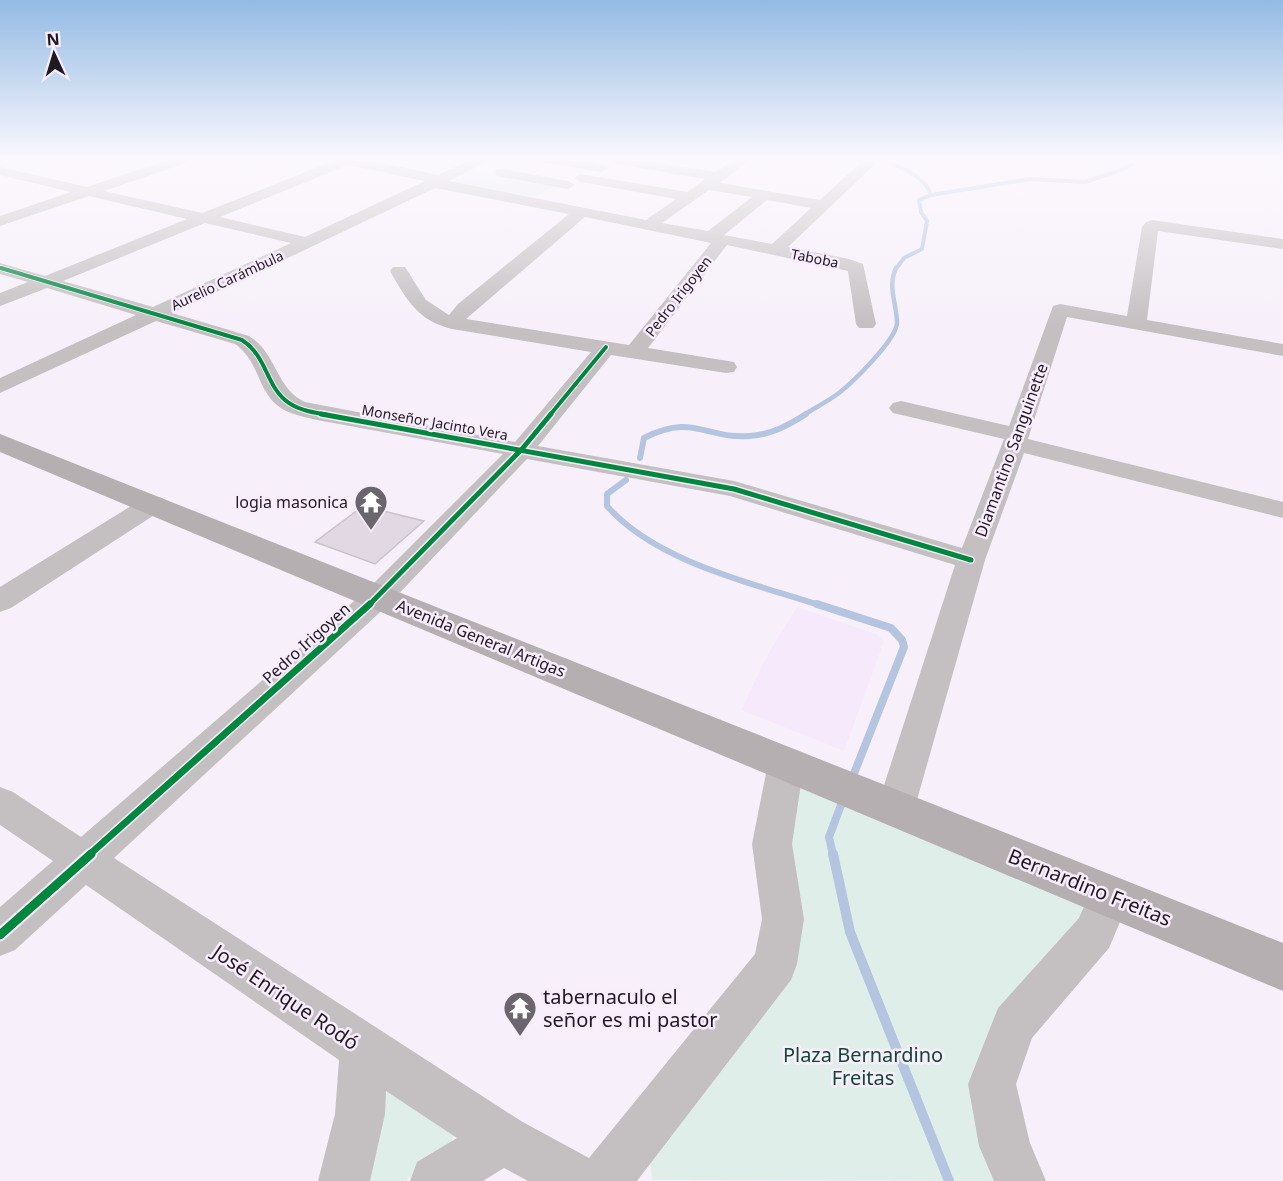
<svg xmlns="http://www.w3.org/2000/svg" width="1283" height="1181" viewBox="0 0 1283 1181" font-family="'Noto Sans',sans-serif">
<style>
.built{fill:#f6e9fc}
.green{fill:#e0eeea}
.lines{fill:none;stroke-linecap:round;stroke-linejoin:round}
.stream-far4{stroke:#b5c5df;stroke-width:4}
.stream-far3{stroke:#b5c5df;stroke-width:4.5}
.stream-far2{stroke:#b5c5df;stroke-width:6}
.stream-far1{stroke:#b5c5df;stroke-width:8}
.stream{stroke:#b5c5df;stroke-width:10}
.building{fill:#e2d8e3;stroke:#c9c3ca;stroke-width:1.5}
.minor{fill:#c4c0c2;fill-rule:evenodd}
.major{fill:#b5afb2;fill-rule:evenodd}
.cycleway-far4-casing{stroke:#f9edfd;stroke-width:5}
.cycleway-far3-casing{stroke:#f9edfd;stroke-width:6}
.cycleway-far2-casing{stroke:#f9edfd;stroke-width:8}
.cycleway-far1-casing{stroke:#f9edfd;stroke-width:10}
.cycleway-casing{stroke:#f9edfd;stroke-width:13}
.cycleway-far4{stroke:#00873e;stroke-width:3}
.cycleway-far3{stroke:#00873e;stroke-width:4}
.cycleway-far2{stroke:#00873e;stroke-width:5}
.cycleway-far1{stroke:#00873e;stroke-width:7}
.cycleway{stroke:#00873e;stroke-width:9}
.labels{text-anchor:middle;dominant-baseline:central;stroke-width:5;stroke-linejoin:round;paint-order:stroke}
.far-street-label{font-size:14px;fill:#1f1a21;stroke:#f9edfd}
.street-label{font-size:16px;fill:#1f1a21;stroke:#f9edfd}
.poi-label{font-size:16px;fill:#1f1a21;stroke:#f9edfd;text-anchor:end}
.near-street-label{font-size:20px;fill:#1f1a21;stroke:#f9edfd}
.near-poi-label{font-size:20px;fill:#1f1a21;stroke:#f9edfd;text-anchor:start}
.near-park-label{font-size:20px;fill:#0f4833;stroke:#f9edfd}
</style>
<rect width="100%" height="100%" fill="#f7f0fa"/>
<polygon class="built" points="797,607 876,634 884,642 844,751 741,710 768,654"/>
<g class="green">
<polygon points="469,170 554,186 536,197 445,181"/>
<polygon points="801,783 1087,899 1076,931 998,1017 999,1181 652,1180 649,1153 791,971 788,844"/>
<polygon points="394,1088 454,1130 452,1141 406,1181 363,1181 386,1093"/>
</g>
<g class="lines">
<g class="stream-far4">
<path d="M881,158C900,169 923,173 931,195L919,200L921,212L927,221L922,249L904,258L895,270"/>
<polyline points="931,195 1030,179 1085,182 1124,169 1139,159"/>
</g>
<path class="stream-far3" d="M804,415C815,408 828,401 839,393C853,382 896,340 897,323C897,304 887,287 896,268"/>
<g class="stream-far2">
<path d="M640,458L644,438C694,413 704,439 749,436C771,435 789,425 806,414"/>
<path d="M626,480L607,494V506C656,562 752,583 822,606"/>
</g>
<g class="stream-far1">
<polyline points="817,604 891,628 902,640 904,647 851,781"/>
<polyline points="833,855 829,837 844,797"/>
</g>
<polyline class="stream" points="833,854 850,932 949,1181"/>
</g>
<polygon class="building" points="363,506 424,521 375,564 315,542"/>
<g class="lines">
<g class="minor">
<path d="M173,158H194L192,161L104,191L202,213L341,158H361L438,175L475,158H494L449,181L646,220L676,199L581,182L574,178L581,174L687,192L705,179L616,164L609,160L630,158L716,172L737,158H753L720,183L820,200L860,163L857,158H871L874,164L872,167L788,247L849,259L863,264L876,324L873,328H859L856,324L848,271L727,245L648,348L734,362L737,367L734,372L726,373L611,355L538,446L734,481L962,548L1004,439L893,413L889,408L893,403L901,401L1009,426L1053,306L1060,304L1127,316L1142,227L1146,222L1152,220L1283,239V249L1158,231L1147,320L1283,344V356L1067,317L1028,439L1283,502V518L1024,453L985,560L915,807L910,819L896,824L882,819L877,807L955,565L730,496L527,459L390,603L114,858L521,1121L589,1158L755,954L762,919L752,844L768,763L773,752L786,748L799,752L804,763L792,844L804,919L797,964L791,980L637,1181H528L504,1168L483,1181H410L417,1162L457,1138L386,1091L385,1114L370,1181H318L335,1114L339,1060L86,885L15,950L0,956V907L53,861L0,825V787L13,792L81,837L368,589L503,454L317,420C305,417 292,415 281,408C257,393 260,361 235,344L156,321L0,393V378L136,315L47,288L0,306V293L28,282L0,274V263L45,276L187,219L89,196L0,226V216L71,192L0,175V167L87,187ZM348,165L425,181L305,237L220,217ZM435,188L569,214L458,304L449,315L426,300L405,267H393L390,271C406,299 418,321 452,329L591,352L515,442L305,402C276,389 277,353 249,336L172,313ZM709,190L752,197L708,231L662,223ZM767,200L811,208L772,244L724,235ZM585,217L711,243L629,345L466,319ZM205,223L291,243L153,307L63,281Z"/>
<path d="M534,158C552,158 596,156 608,168L601,172L541,162Z"/>
<polygon points="502,169 568,181 575,185 568,189 497,176 495,173 497,170"/>
<polygon points="153,496 162,498 166,504 162,510 11,608 0,612 0,587 144,498"/>
<polygon points="1110,876 1125,882 1131,896 1109,948 1032,1038 1016,1084 1030,1143 1046,1181 994,1181 979,1146 968,1084 998,1008 1079,918 1095,882"/>
</g>
<polygon class="major" points="0,434 1283,943 1283,991 0,452"/>
<defs>
<polyline id="cycleway-far4" points="0,268 7,270"/>
<g id="cycleway-far3">
<path d="M1,268L242,340C268,357 266,388 289,403C301,411 316,413 329,415"/>
<polyline points="550,415 606,347"/>
</g>
<g id="cycleway-far2">
<polyline points="321,414 734,489 971,560"/>
<polyline points="368,606 522,449 551,414"/>
</g>
<polyline id="cycleway-far1" points="89,855 370,604"/>
<polyline id="cycleway" points="0,935 91,854"/>
</defs>
<use href="#cycleway-far4" class="cycleway-far4-casing"/>
<use href="#cycleway-far3" class="cycleway-far3-casing"/>
<use href="#cycleway-far2" class="cycleway-far2-casing"/>
<use href="#cycleway-far1" class="cycleway-far1-casing"/>
<use href="#cycleway" class="cycleway-casing"/>
<use href="#cycleway-far4" class="cycleway-far4"/>
<use href="#cycleway-far3" class="cycleway-far3"/>
<use href="#cycleway-far2" class="cycleway-far2"/>
<use href="#cycleway-far1" class="cycleway-far1"/>
<use href="#cycleway" class="cycleway"/>
</g>
<linearGradient id="sky" x2="0" y2="1"><stop stop-color="#93bbe4"/><stop offset="0.49" stop-color="#fbf8fd"/><stop offset="1" stop-color="#fbf8fd" stop-opacity="0"/></linearGradient>
<rect width="1283" height="324" fill="url(#sky)"/>
<defs>
<symbol id="temple-pin" viewBox="-11 -11 22 30"><path d="M0 17L-7.5 6A9.5 9.5 0 1 1 7.5 6Z" fill="#6b656d" stroke="#f9edfd"/><path d="M0-6L5-2H3V0L6.5 2.5H4V6H1.5V3h-3V6H-4V2.5H-6.5L-3 0V-2H-5Z" fill="#fff"/></symbol>
</defs>
<g fill-rule="evenodd">
<use href="#temple-pin" x="352" y="483" width="38" height="52"/>
<use href="#temple-pin" x="501" y="989" width="38" height="52"/>
</g>
<g class="labels">
<g class="far-street-label">
<text transform="translate(815 258) rotate(11)">Taboba</text>
<text transform="translate(227 280) rotate(-25)">Aurelio Carámbula</text>
<text transform="translate(678 296) rotate(-52)">Pedro Irigoyen</text>
<text transform="translate(435 422) rotate(10)">Monseñor Jacinto Vera</text>
</g>
<g class="street-label">
<text transform="translate(1011 450) rotate(-70)">Diamantino Sanguinette</text>
<text transform="translate(481 638) rotate(22)">Avenida General Artigas</text>
<text transform="translate(306 643) rotate(-42)">Pedro Irigoyen</text>
</g>
<g class="poi-label">
<text x="348" y="502">logia masonica</text>
</g>
<g class="near-street-label">
<text transform="translate(1090 887) rotate(22)">Bernardino Freitas</text>
<text transform="translate(286 997) rotate(34)">José Enrique Rodó</text>
</g>
<g class="near-poi-label">
<text x="543" y="996">tabernaculo el<tspan x="543" dy="23">señor es mi pastor</tspan></text>
</g>
<g class="near-park-label">
<text x="863" y="1054">Plaza Bernardino<tspan x="863" dy="23">Freitas</tspan></text>
</g>
</g>
<g transform="translate(54 54) rotate(356)" stroke="#f9edfd" stroke-width="4.5" paint-order="stroke">
<path d="M0-4.5L10 22L0 15L-10 22Z" fill="#1f1a21"/>
<text y="-9" font-size="16" font-weight="bold" text-anchor="middle" fill="#1f1a21">N</text>
</g>
</svg>
